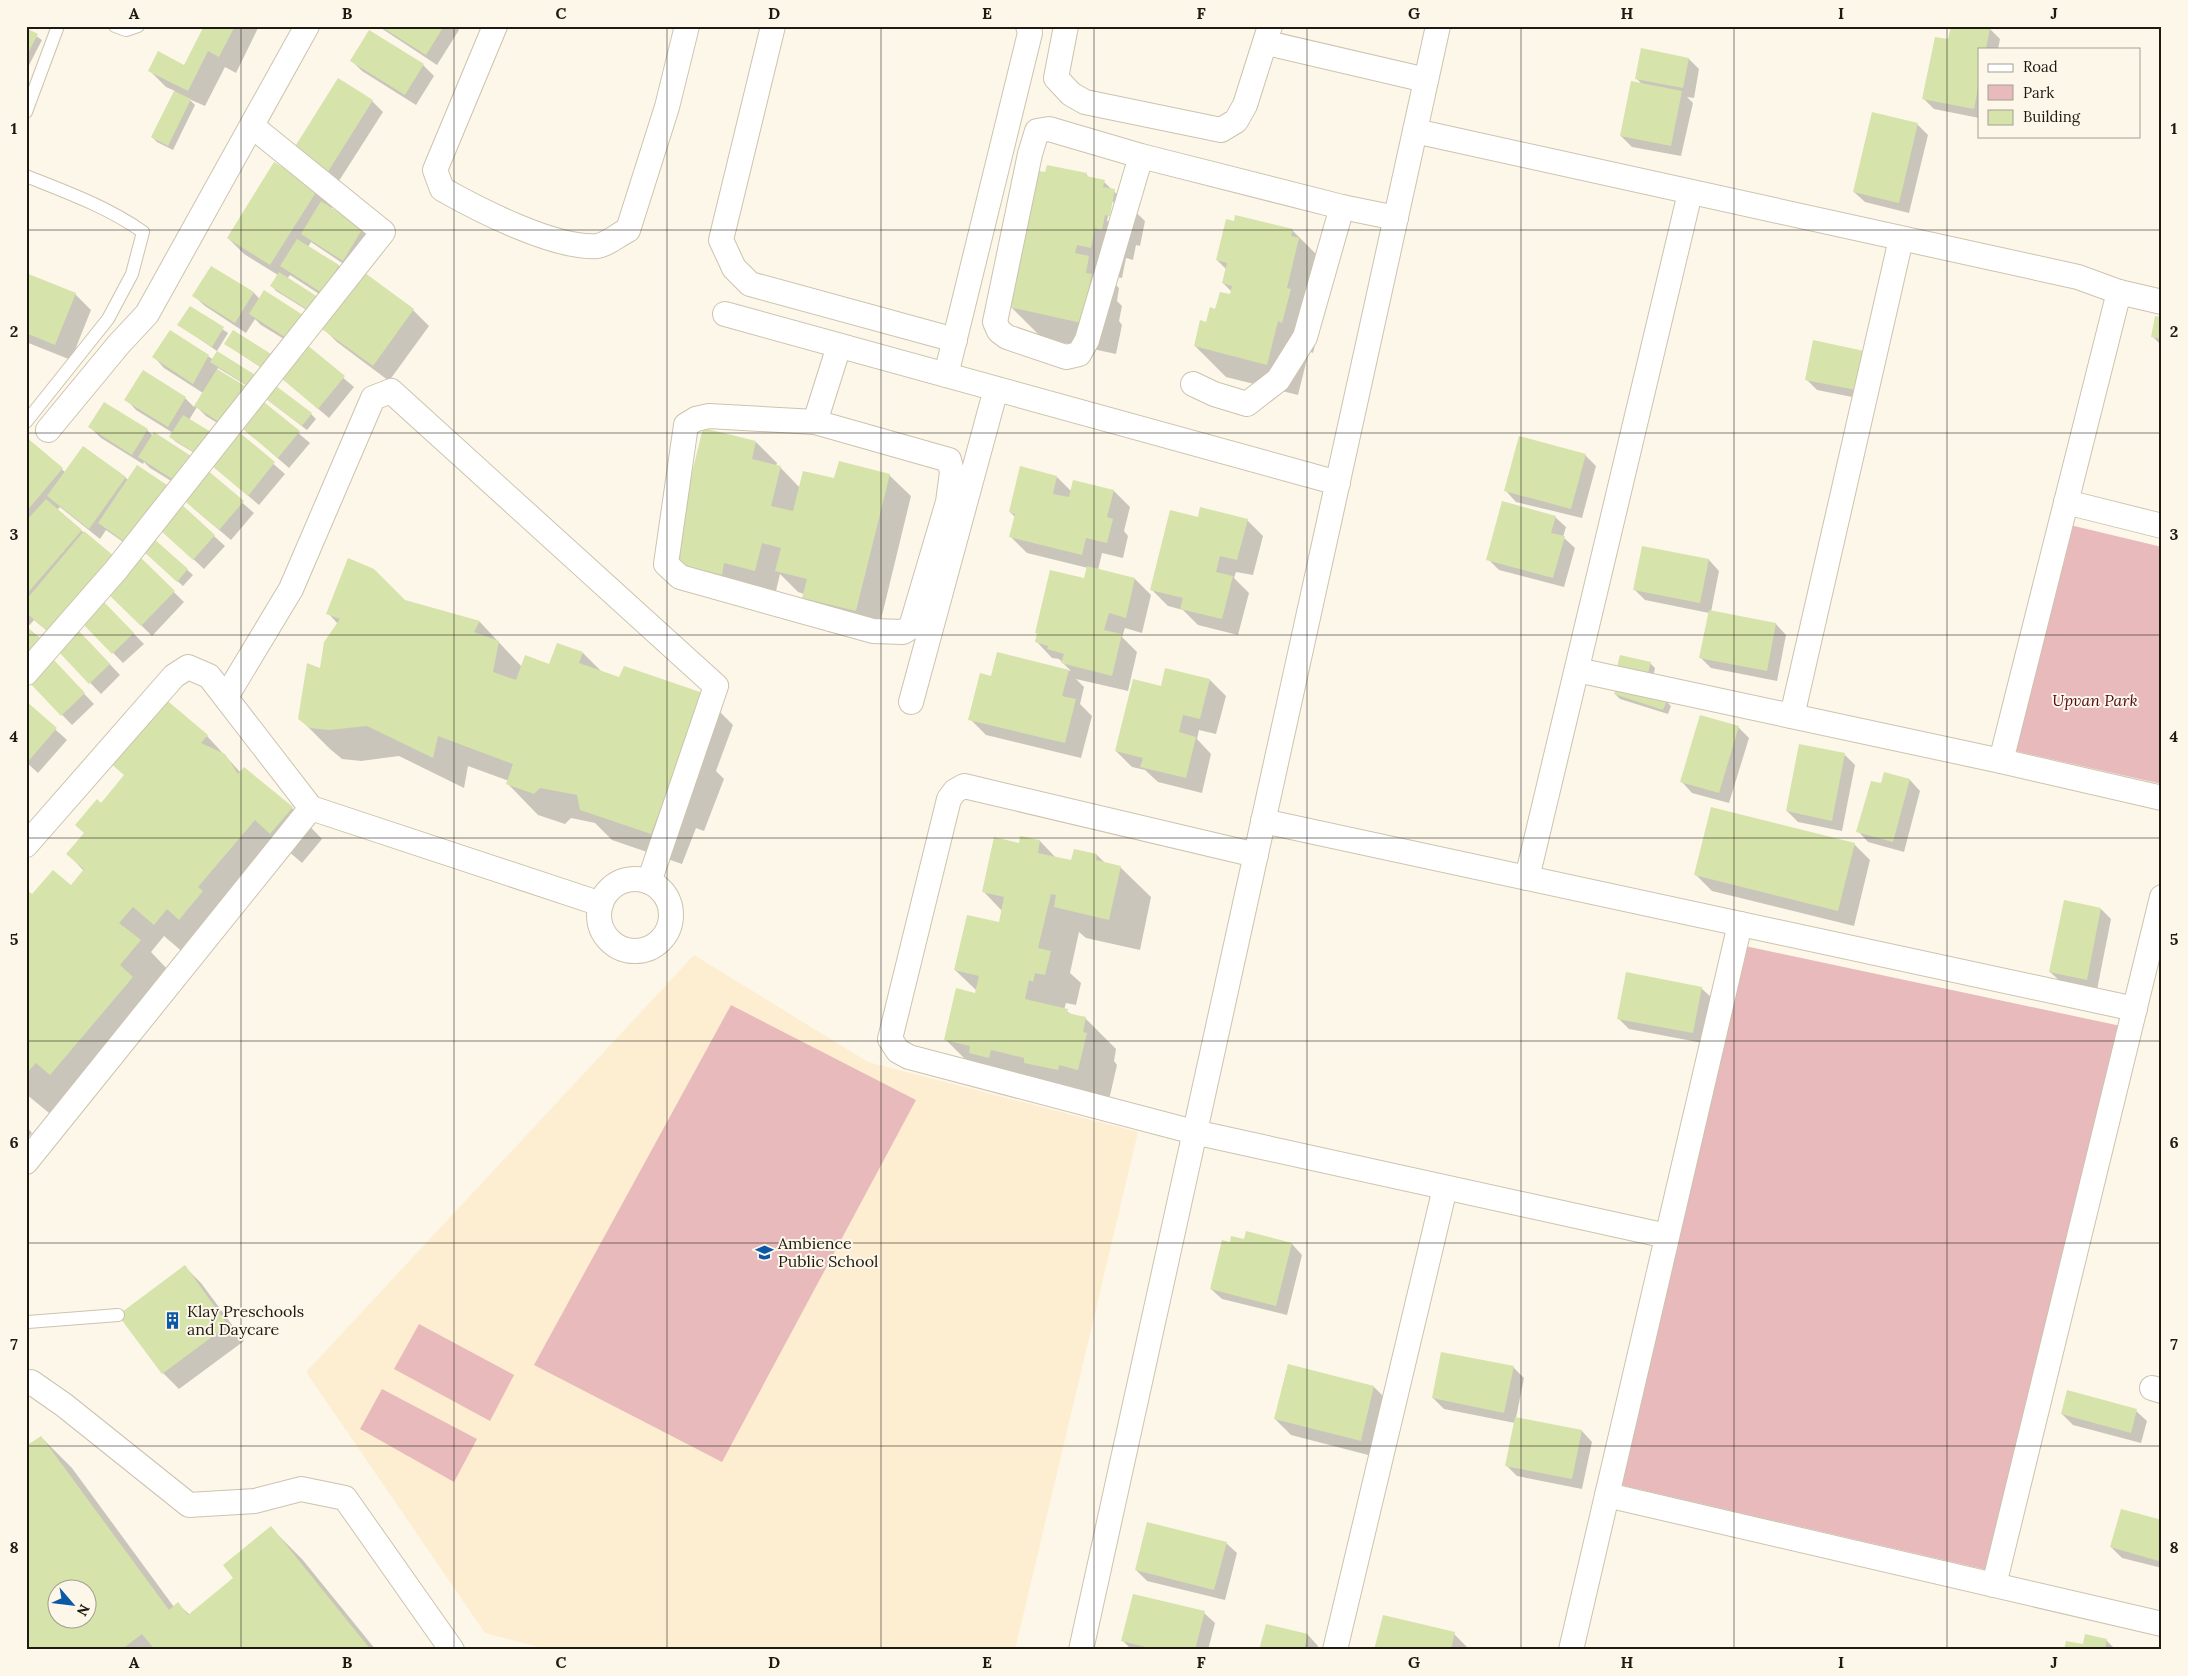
<svg xmlns="http://www.w3.org/2000/svg" width="2188" height="1676" viewBox="0 0 2188 1676" font-family="Lora,serif">
<style>
.built{fill:#fdeed1}
.green{fill:#e8babb}
.shadow{fill:#0003;fill-rule:evenodd}
.building{fill:#d6e3ab;fill-rule:evenodd}
.lines{fill:none;stroke-linecap:round;stroke-linejoin:round}
.service-casing{stroke:#cdc3ae;stroke-width:14}
.minor-casing{stroke:#cdc3ae;stroke-width:26}
.service{stroke:#fff;stroke-width:12}
.minor{stroke:#fff;stroke-width:24}
.grid{fill:none;stroke:#1e1a12;stroke-width:1;stroke-opacity:0.55}
.labels{text-anchor:middle;dominant-baseline:central;stroke-width:4;stroke-linejoin:round;paint-order:stroke}
.park-label{font-size:16px;font-style:italic;fill:#520818;stroke:#fdf7ea}
.poi-label{font-size:16px;fill:#1e1a12;stroke:#fdf7ea;text-anchor:start}
.neatline{fill:none;stroke:#1e1a12;stroke-width:2}
.grid-label{font-size:16px;text-anchor:middle;font-weight:bold;fill:#1e1a12}
</style>
<rect width="100%" height="100%" fill="#fdf7ea"/>
<polygon class="built" points="694,955 868,1062 1138,1132 1015,1650 550,1650 485,1633 306,1372"/>
<g class="green">
<polygon points="2070,525 2162,547 2162,784 2015,751"/>
<polygon points="1745,946 2121,1026 1987,1570 1621,1485"/>
<polygon points="731,1005 916,1100 722,1462 534,1365"/>
<polygon points="419,1324 514,1375 490,1421 394,1369"/>
<polygon points="382,1389 477,1439 454,1482 360,1429"/>
</g>
<g class="shadow">
<polygon points="205,26 259,26 236,73 225,67 205,106 189,99 195,105 173,150 157,142 152,137 175,91 166,87 150,71 185,66"/>
<polygon points="378,26 456,26 459,30 437,65"/>
<polygon points="1952,26 1977,26 1990,29 2000,39 1998,49 1979,49 1979,118 1934,109 1923,98 1949,41"/>
<polygon points="26,29 42,40 26,71"/>
<polygon points="369,32 423,65 434,76 416,105 362,71 351,60"/>
<polygon points="1689,59 1699,69 1694,98 1687,97 1693,103 1681,156 1632,147 1621,136 1642,84 1636,78"/>
<polygon points="372,101 383,112 337,184 303,163"/>
<polygon points="1873,114 1918,125 1928,135 1909,213 1865,202 1854,192"/>
<path d="M1086,174L1090,179L1104,182L1145,221L1140,246L1136,245L1133,260L1126,258L1122,278L1106,275L1119,288L1117,301L1122,306L1119,321L1122,325L1116,354L1042,338L1011,307ZM1111,202H1114L1110,222L1107,221Z"/>
<polygon points="317,190 333,206 331,209 363,229 373,240 354,271 311,242 308,247 339,266 349,277 333,303 290,275 287,279 318,317 276,291 272,286 278,275 244,254 228,238"/>
<polygon points="1292,230 1323,261 1321,321 1313,353 1309,351 1298,395 1226,377 1195,346 1207,323 1231,296 1232,292 1223,283 1226,269 1217,260"/>
<polygon points="212,268 254,293 302,343 354,387 329,418 276,373 297,347 261,325 255,319 246,333 205,306 194,296"/>
<polygon points="361,272 413,310 429,326 389,381 337,342 321,326"/>
<polygon points="26,274 75,294 91,310 71,360 26,342"/>
<polygon points="190,307 228,333 217,351 179,325"/>
<polygon points="2162,319 2162,346 2152,336"/>
<polygon points="170,331 208,356 259,393 218,368 217,370 260,401 310,443 289,468 243,428 239,434 285,474 259,505 208,461 232,432 206,416 197,407 189,420 203,458 176,442 171,437 173,433 136,410 126,399 185,398 194,407 203,393 164,368 154,357"/>
<polygon points="233,331 272,375 226,344"/>
<polygon points="1814,342 1867,400 1817,390 1806,379"/>
<polygon points="269,401 311,414 316,419 307,430"/>
<polygon points="90,427 147,430 153,436 186,490 150,468 144,462 143,464 101,438"/>
<polygon points="26,438 65,472 83,448 126,478 165,521 214,536 225,546 204,569 160,528 153,539 193,575 183,586 145,552 142,555 106,530 100,539 60,507 57,510 114,558 139,558 184,602 152,636 106,590 62,643 34,620 27,628 44,667 63,672 94,704 72,725 30,682 26,686"/>
<polygon points="756,442 777,463 776,466 780,467 800,488 835,480 889,475 911,496 878,632 825,619 803,597 804,594 798,592 780,574 776,591 745,584 743,595 671,562"/>
<polygon points="1585,455 1596,466 1582,518 1516,502 1506,491"/>
<polygon points="206,471 254,513 231,540 193,508"/>
<polygon points="1057,477 1071,491 1114,491 1130,507 1124,531 1128,536 1123,558 1102,553 1098,570 1135,579 1151,595 1142,633 1125,628 1122,637 1137,652 1128,691 1076,679 1084,687 1080,704 1092,716 1081,758 986,735 970,719 992,678 998,653 1071,671 1059,659 1052,658 1036,641 1038,634 1036,632 1085,580 1088,568 1027,553 1011,537 1015,517 1010,512"/>
<polygon points="1555,517 1566,527 1563,537 1575,548 1564,587 1499,570 1488,559"/>
<polygon points="1199,518 1247,520 1263,536 1253,575 1236,572 1234,578 1249,593 1238,635 1198,625 1183,610 1168,606 1152,590"/>
<polygon points="1643,547 1709,560 1719,571 1711,612 1776,624 1786,635 1777,681 1711,668 1700,657 1709,613 1645,600 1635,590"/>
<polygon points="405,601 480,622 522,667 550,665 583,653 603,673 620,679 702,694 733,725 716,771 724,779 704,831 696,828 682,864 612,840 595,823 571,818 565,824 538,815 508,784 509,781 468,766 464,788 399,756 361,761 342,759 330,749 299,718 321,670 338,624 328,613"/>
<polygon points="103,603 144,644 123,663 83,622"/>
<polygon points="89,642 120,675 101,694 59,650"/>
<polygon points="1650,663 1655,668 1653,678 1624,672"/>
<polygon points="1210,680 1226,696 1216,734 1199,730 1197,739 1211,754 1202,793 1158,782 1145,770 1132,767 1116,751 1161,688"/>
<polygon points="1615,694 1666,701 1671,706 1668,714 1620,699"/>
<polygon points="164,700 207,736 241,773 292,808 322,839 302,863 287,850 185,954 164,936 151,952 170,972 49,1113 26,1094 26,891 32,896 71,886 84,871 68,854 85,834 101,805 125,776"/>
<polygon points="26,703 67,740 38,773 26,762"/>
<polygon points="1738,727 1749,738 1729,803 1692,793 1682,782"/>
<polygon points="1845,755 1855,765 1842,831 1798,822 1787,811"/>
<polygon points="1885,773 1910,780 1920,791 1904,852 1868,842 1858,831 1881,785"/>
<polygon points="1040,841 1057,859 1072,862 1075,850 1097,855 1105,863 1120,867 1151,897 1140,950 1086,938 1079,932 1070,973 1081,983 1076,1005 1066,1003 1064,1010 1073,1015 1085,1018 1116,1049 1114,1061 1117,1065 1109,1100 976,1070 945,1039 977,991 955,970 1000,924 1002,911 984,892 1020,844"/>
<polygon points="1854,844 1870,860 1854,926 1712,891 1696,875"/>
<polygon points="2101,909 2111,919 2097,990 2061,982 2050,972"/>
<polygon points="1701,988 1712,998 1703,1043 1629,1029 1618,1018"/>
<polygon points="26,1126 32,1133 26,1140"/>
<polygon points="1245,1240 1292,1244 1302,1255 1287,1315 1222,1299 1211,1289 1231,1244"/>
<polygon points="185,1267 201,1283 244,1341 179,1389 163,1373"/>
<polygon points="1288,1365 1374,1387 1390,1403 1376,1457 1291,1435 1275,1419"/>
<polygon points="1513,1367 1524,1378 1516,1418 1582,1431 1592,1442 1582,1489 1517,1476 1506,1465 1515,1423 1444,1409 1433,1398"/>
<polygon points="2136,1411 2147,1421 2141,1443 2073,1425 2062,1414"/>
<path d="M41,1437L72,1468L174,1607L178,1604L190,1615L235,1578L271,1528L302,1559L376,1650H26ZM58,1588H88V1618H58Z"/>
<polygon points="2162,1521 2162,1568 2122,1558 2111,1547"/>
<polygon points="1226,1543 1237,1553 1225,1600 1147,1581 1136,1570"/>
<polygon points="1204,1613 1215,1623 1208,1650 1132,1650 1122,1640"/>
<polygon points="1454,1634 1470,1650 1376,1650"/>
<polygon points="1308,1635 1318,1646 1317,1650 1261,1650"/>
<polygon points="2106,1640 2116,1650 2066,1650 2084,1645"/>
</g>
<g class="building">
<polygon points="204,26 235,26 219,57 208,51 188,91 148,71 158,51 184,65"/>
<polygon points="380,26 444,26 426,55"/>
<polygon points="1951,26 1990,28 1986,49 1979,49 1979,83 1974,109 1922,99 1935,37 1948,39"/>
<polygon points="26,28 38,34 26,57"/>
<polygon points="369,30 424,64 405,95 350,61"/>
<polygon points="1641,48 1689,58 1683,88 1635,79"/>
<polygon points="338,78 373,100 326,175 291,153"/>
<polygon points="1631,81 1682,91 1671,146 1620,136"/>
<polygon points="174,91 191,99 168,146 151,137"/>
<polygon points="1872,112 1918,123 1899,203 1853,192"/>
<polygon points="274,162 318,189 270,265 227,238"/>
<polygon points="1047,165 1087,173 1086,176 1105,180 1103,187 1115,189 1110,216 1105,215 1102,230 1095,228 1091,248 1077,245 1075,253 1089,256 1086,273 1092,274 1088,292 1092,293 1086,324 1009,307 1039,171 1045,172"/>
<polygon points="321,201 363,228 343,261 301,234"/>
<polygon points="1235,215 1293,229 1291,236 1299,238 1287,288 1291,289 1282,323 1278,321 1267,365 1194,346 1200,320 1206,322 1210,307 1215,309 1220,292 1230,294 1232,286 1222,283 1227,263 1216,260 1226,219 1234,221"/>
<polygon points="297,239 339,265 322,293 280,266"/>
<polygon points="211,266 254,292 235,323 192,296"/>
<polygon points="361,270 414,309 373,366 319,327"/>
<polygon points="279,272 321,299 313,313 270,286"/>
<polygon points="26,273 76,293 55,345 26,333"/>
<polygon points="264,290 303,315 288,339 249,314"/>
<polygon points="190,306 224,327 212,347 177,325"/>
<polygon points="2155,316 2162,317 2162,339 2151,337"/>
<polygon points="170,330 209,355 193,384 152,357"/>
<polygon points="233,330 276,357 267,371 224,344"/>
<polygon points="301,340 345,376 318,409 275,373"/>
<polygon points="1813,340 1864,351 1856,390 1805,380"/>
<polygon points="217,351 260,378 253,389 210,362"/>
<polygon points="217,369 250,389 227,427 194,406"/>
<polygon points="143,370 186,397 168,427 124,400"/>
<polygon points="272,383 312,413 302,426 262,396"/>
<polygon points="260,399 300,431 278,458 239,426"/>
<polygon points="104,402 148,429 132,455 88,427"/>
<polygon points="183,415 211,432 197,454 169,437"/>
<polygon points="234,428 275,462 248,496 206,461"/>
<polygon points="703,428 756,441 752,459 781,466 771,506 793,511 803,471 834,478 839,461 890,474 856,611 802,598 807,579 775,571 781,548 762,543 755,571 724,563 722,575 670,562"/>
<polygon points="154,432 191,456 175,481 138,457"/>
<polygon points="1519,436 1586,454 1571,509 1504,491"/>
<polygon points="26,437 63,468 26,512"/>
<polygon points="83,446 126,477 89,529 47,496"/>
<polygon points="137,465 170,487 131,546 98,523"/>
<polygon points="1020,466 1057,476 1053,494 1069,497 1073,480 1114,490 1107,517 1113,519 1107,543 1086,538 1082,555 1009,537 1015,514 1009,512"/>
<polygon points="206,469 244,501 219,530 181,498"/>
<polygon points="46,499 82,530 26,595 26,521"/>
<polygon points="1502,501 1556,516 1551,533 1565,536 1553,578 1486,560"/>
<polygon points="181,504 215,535 193,560 159,529"/>
<polygon points="1200,507 1248,519 1237,560 1220,556 1216,572 1233,576 1222,619 1180,609 1183,598 1150,590 1170,510 1198,517"/>
<polygon points="84,531 115,557 51,634 26,613 26,600"/>
<polygon points="153,538 188,569 177,582 142,550"/>
<polygon points="1642,546 1709,559 1700,603 1633,590"/>
<polygon points="139,556 175,591 141,626 105,591"/>
<polygon points="348,558 374,569 405,600 480,621 474,632 499,641 493,672 516,680 525,655 549,664 557,643 583,652 579,663 619,677 624,666 703,693 674,801 665,798 651,834 580,810 577,795 540,788 534,794 506,784 513,764 438,736 433,758 367,726 329,730 310,728 298,719 307,663 320,668 324,642 340,619 326,614"/>
<polygon points="1087,566 1135,578 1126,618 1109,613 1104,630 1122,634 1112,676 1061,663 1064,654 1047,649 1048,646 1035,642 1037,633 1035,633 1050,570 1084,578"/>
<polygon points="103,601 134,633 112,654 81,622"/>
<polygon points="1709,610 1776,623 1767,671 1699,658"/>
<polygon points="26,626 46,643 26,664"/>
<polygon points="78,630 110,664 89,684 57,650"/>
<polygon points="997,652 1069,670 1062,696 1076,699 1065,743 968,720 980,673 991,676"/>
<polygon points="1620,655 1651,662 1648,673 1617,667"/>
<polygon points="53,659 85,693 61,716 29,682"/>
<polygon points="1165,668 1210,679 1200,719 1183,715 1179,732 1196,737 1186,778 1140,767 1143,758 1115,751 1133,679 1161,686"/>
<polygon points="1617,684 1667,700 1663,710 1614,694"/>
<polygon points="164,698 208,735 201,743 225,754 238,774 244,767 293,807 270,834 255,820 198,887 203,891 179,920 167,909 154,925 133,907 119,923 141,940 120,965 133,977 50,1075 36,1063 26,1074 26,889 32,894 53,870 71,885 84,869 66,854 84,833 75,825 97,799 101,803 124,775 110,763"/>
<polygon points="26,701 57,728 26,764"/>
<polygon points="1700,715 1739,726 1719,793 1680,782"/>
<polygon points="1799,744 1845,753 1832,821 1786,811"/>
<polygon points="1884,772 1910,779 1893,842 1856,832 1871,781 1881,783"/>
<polygon points="1711,807 1855,843 1838,911 1694,875"/>
<polygon points="1020,836 1040,840 1038,853 1071,860 1074,849 1097,854 1096,860 1121,866 1109,920 1054,907 1056,895 1051,894 1038,948 1051,951 1045,975 1035,973 1033,982 1029,980 1025,999 1068,1009 1067,1013 1086,1017 1083,1032 1087,1033 1078,1070 1059,1065 1058,1070 1024,1063 1024,1058 991,1050 989,1058 969,1053 970,1046 944,1040 956,988 975,993 979,976 954,970 967,915 999,922 1004,897 982,892 994,837 1019,843"/>
<polygon points="2064,900 2101,908 2087,980 2049,972"/>
<polygon points="1626,972 1702,987 1693,1033 1617,1019"/>
<polygon points="1246,1231 1292,1243 1276,1306 1210,1289 1222,1240 1230,1242 1231,1236 1244,1239"/>
<polygon points="185,1265 228,1325 162,1374 118,1315"/>
<polygon points="1441,1352 1514,1366 1504,1413 1432,1398"/>
<polygon points="1288,1364 1374,1386 1361,1441 1274,1419"/>
<polygon points="2067,1390 2137,1409 2131,1433 2061,1414"/>
<polygon points="1515,1417 1582,1430 1572,1479 1505,1466"/>
<path d="M41,1436L169,1610L178,1602L188,1615L233,1578L223,1565L271,1526L371,1650H155L142,1634L121,1650H26V1446ZM58,1588H88V1618H58Z"/>
<polygon points="2121,1509 2162,1520 2162,1562 2110,1547"/>
<polygon points="1147,1522 1227,1542 1214,1590 1135,1570"/>
<polygon points="1133,1594 1205,1611 1195,1650 1158,1650 1121,1641"/>
<polygon points="1383,1615 1455,1632 1451,1650 1374,1650"/>
<polygon points="1266,1624 1308,1634 1304,1650 1259,1650"/>
<polygon points="2085,1634 2107,1639 2105,1650 2064,1650 2066,1641 2083,1644"/>
</g>
<g class="lines">
<defs>
<g id="service">
<polyline points="115,26 126,30 138,26"/>
<polyline points="26,112 58,26"/>
<path d="M26,176C66,192 108,207 143,232L132,274L108,319L26,422"/>
<polyline points="26,1323 28,1322 118,1315"/>
</g>
<g id="minor">
<path d="M495,26L435,170L442,189C479,210 555,249 597,246C607,245 619,234 628,230L667,107L687,26"/>
<polyline points="773,26 721,240 734,268 750,284 955,340"/>
<polyline points="1066,26 1056,78 1071,94 1085,102 1221,130 1236,121 1245,105 1270,26"/>
<polyline points="1267,43 1426,80"/>
<polyline points="1415,131 2078,277 2119,292 2162,302"/>
<polyline points="1141,156 1087,340 1079,354 1066,357 1007,337 999,331 995,322 1030,154 1037,131 1049,129 1141,156 1342,207 1396,218"/>
<polyline points="725,314 1338,483"/>
<polyline points="946,375 1030,33 1028,26"/>
<polyline points="1193,384 1214,394 1247,404 1278,380 1305,337 1342,207"/>
<polyline points="815,422 709,416 696,419 686,425 666,564 680,577 873,631 903,632 911,627 948,502 952,472 949,460 815,422 839,346"/>
<polyline points="48,430 119,344 147,314 307,26"/>
<polyline points="2066,502 2162,526"/>
<polyline points="1577,670 2001,761 2162,798"/>
<polyline points="26,673 116,570 383,232 252,126"/>
<polyline points="226,697 291,589 373,398 391,391 716,686 649,882"/>
<polyline points="911,702 996,389"/>
<polyline points="1792,716 1901,239"/>
<polyline points="2001,761 2119,292"/>
<polyline points="1263,821 2135,1009"/>
<polyline points="26,845 174,676 188,667 209,676 311,808 601,904"/>
<polyline points="1256,855 964,786 955,791 949,799 890,1039 898,1051 909,1057 1194,1132 1667,1236"/>
<polyline points="1527,878 1690,193"/>
<circle cx="635" cy="915" r="36"/>
<polyline points="26,1162 311,808"/>
<polyline points="26,1384 31,1382 64,1405 189,1505 255,1501 301,1489 345,1498 452,1650"/>
<polyline points="2152,1388 2162,1391"/>
<polyline points="1607,1495 2162,1624"/>
<polyline points="1994,1585 2162,897"/>
<polyline points="1081,1650 1438,26"/>
<polyline points="1335,1650 1445,1188"/>
<polyline points="1571,1650 1740,924"/>
</g>
</defs>
<use href="#service" class="service-casing"/>
<use href="#minor" class="minor-casing"/>
<use href="#service" class="service"/>
<use href="#minor" class="minor"/>
</g>
<path class="grid" d="M241,26V1650M454,26V1650M667,26V1650M881,26V1650M1094,26V1650M1307,26V1650M1521,26V1650M1734,26V1650M1947,26V1650M26,230H2162M26,433H2162M26,635H2162M26,838H2162M26,1041H2162M26,1243H2162M26,1446H2162"/>
<defs>
<symbol id="school-bare" viewBox="-9 -9 18 18"><path d="M0-5L7-2L0 1L-7-2ZM-4 1L0 2.5L4 1V4Q0 6-4 4Z" fill="#0b58a7" stroke="#fdf7ea" stroke-width="2.5" paint-order="stroke"/></symbol>
<symbol id="building-bare" viewBox="-9 -9 18 18"><path d="M-4-6H4V6H1V3H-1V6H-4ZM-2.5-4.3h1.7v1.8h-1.7ZM.8-4.3h1.7v1.8H.8ZM-2.5-1h1.7V.8h-1.7ZM.8-1h1.7V.8H.8Z" fill="#0b58a7" stroke="#fdf7ea" stroke-width="2.5" paint-order="stroke"/></symbol>
</defs>
<g fill-rule="evenodd">
<use href="#school-bare" x="752" y="1240" width="25" height="25"/>
<use href="#building-bare" x="160" y="1308" width="25" height="25"/>
</g>
<g class="labels">
<g class="park-label">
<text x="2095" y="700">Upvan Park</text>
</g>
<g class="poi-label">
<text x="778" y="1243">Ambience<tspan x="778" dy="18">Public School</tspan></text>
<text x="187" y="1311">Klay Preschools<tspan x="187" dy="18">and Daycare</tspan></text>
</g>
</g>
<rect width="2188" height="1676" fill="none" stroke="#fdf7ea" stroke-width="55"/>
<rect x="1978" y="48" width="162" height="90" fill="#fdf7ea" stroke="#a49f94"/>
<rect x="1988" y="64" width="25" height="8" fill="#ffffff" stroke="#a49f94"/>
<text x="2023" y="72" font-size="15" fill="#1e1a12">Road</text>
<rect x="1988" y="85" width="25" height="15" fill="#e8babb" stroke="#a49f94"/>
<text x="2023" y="98" font-size="15" fill="#1e1a12">Park</text>
<rect x="1988" y="110" width="25" height="15" fill="#d6e3ab" stroke="#a49f94"/>
<text x="2023" y="122" font-size="15" fill="#1e1a12">Building</text>
<g transform="translate(72 1604) rotate(118)"><circle r="24" fill="#fdf7ea" stroke="#a49f94"/>
<path d="M0-4L9 19L0 12L-9 19Z" fill="#0b58a7"/>
<text y="-8" font-size="14" font-weight="bold" text-anchor="middle" fill="#1e1a12">N</text>
</g>
<rect x="28" y="28" width="2132" height="1620" class="neatline"/>
<g class="grid-label">
<text x="134" y="19">A</text>
<text x="347" y="19">B</text>
<text x="561" y="19">C</text>
<text x="774" y="19">D</text>
<text x="987" y="19">E</text>
<text x="1201" y="19">F</text>
<text x="1414" y="19">G</text>
<text x="1627" y="19">H</text>
<text x="1841" y="19">I</text>
<text x="2054" y="19">J</text>
<text x="14" y="134">1</text>
<text x="2174" y="134">1</text>
<text x="14" y="337">2</text>
<text x="2174" y="337">2</text>
<text x="14" y="540">3</text>
<text x="2174" y="540">3</text>
<text x="14" y="742">4</text>
<text x="2174" y="742">4</text>
<text x="14" y="945">5</text>
<text x="2174" y="945">5</text>
<text x="14" y="1148">6</text>
<text x="2174" y="1148">6</text>
<text x="14" y="1350">7</text>
<text x="2174" y="1350">7</text>
<text x="14" y="1553">8</text>
<text x="2174" y="1553">8</text>
<text x="134" y="1668">A</text>
<text x="347" y="1668">B</text>
<text x="561" y="1668">C</text>
<text x="774" y="1668">D</text>
<text x="987" y="1668">E</text>
<text x="1201" y="1668">F</text>
<text x="1414" y="1668">G</text>
<text x="1627" y="1668">H</text>
<text x="1841" y="1668">I</text>
<text x="2054" y="1668">J</text>
</g>
</svg>
